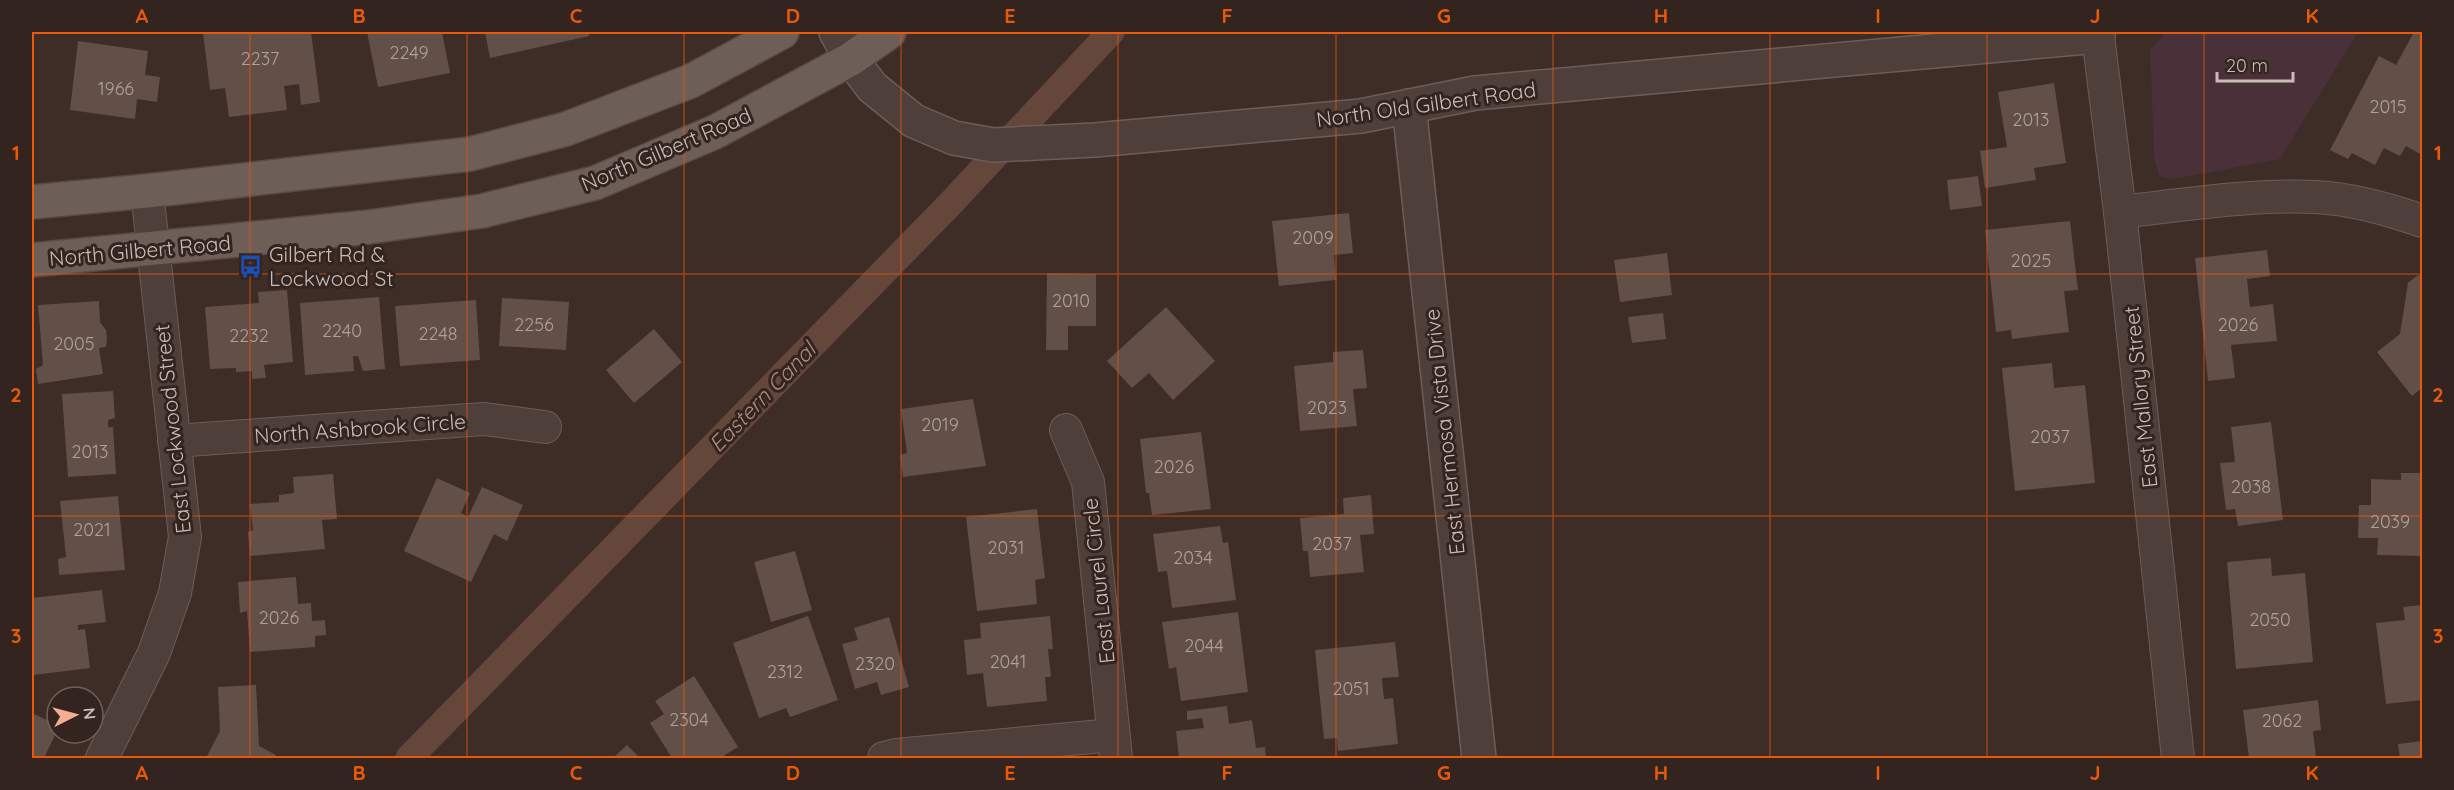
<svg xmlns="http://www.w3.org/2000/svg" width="2454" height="790" viewBox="0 0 2454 790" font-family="Quicksand,sans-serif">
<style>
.green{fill:#493039}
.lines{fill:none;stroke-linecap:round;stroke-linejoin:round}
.canal{stroke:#64463a;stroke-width:27}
.building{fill:#624f47}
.minor-casing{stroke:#6c5d58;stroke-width:34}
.tertiary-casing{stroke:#6c5d58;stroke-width:36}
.primary-casing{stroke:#574943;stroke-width:36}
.minor{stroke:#4e3f3a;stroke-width:32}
.tertiary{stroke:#4e3f3a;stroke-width:33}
.primary{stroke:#6e5e58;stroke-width:33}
.grid{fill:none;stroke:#e8590c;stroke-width:1.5;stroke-opacity:0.55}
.labels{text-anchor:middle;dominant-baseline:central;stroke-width:6;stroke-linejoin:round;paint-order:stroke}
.number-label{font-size:18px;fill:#afa19a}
.street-label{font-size:21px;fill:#c9bcb6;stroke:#33241f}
.poi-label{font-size:21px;fill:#c9bcb6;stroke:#33241f;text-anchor:start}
.water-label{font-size:22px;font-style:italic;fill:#af8b7f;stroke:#33241f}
.neatline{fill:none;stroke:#e8590c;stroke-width:2}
.grid-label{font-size:20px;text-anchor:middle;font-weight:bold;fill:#e8590c}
</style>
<rect width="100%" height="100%" fill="#3e2c26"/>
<polygon class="green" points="2167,32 2358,32 2280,159 2174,179 2159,176 2154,157 2150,50"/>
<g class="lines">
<polyline class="canal" points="409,758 950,204 1111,32"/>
</g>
<g class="building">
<polygon points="203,32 311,32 320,102 301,105 299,84 284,86 287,110 229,117 225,88 210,90"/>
<polygon points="367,32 442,32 450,73 378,87"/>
<polygon points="485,32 588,32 589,36 490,58"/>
<polygon points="2414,32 2422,32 2422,155 2406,146 2400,156 2384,148 2375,165 2352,153 2348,159 2330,150 2379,56 2396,65"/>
<polygon points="78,41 148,51 145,75 160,77 157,102 137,99 135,119 70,110"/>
<polygon points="2054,83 2066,163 2034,168 2036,180 1985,188 1980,151 2007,147 1998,92"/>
<polygon points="1978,176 1982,206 1950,210 1947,180"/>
<polygon points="1349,213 1353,253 1334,255 1336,280 1279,286 1272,221"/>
<polygon points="2070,221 2078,290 2064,291 2069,332 2012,339 2011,330 1996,332 1985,230"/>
<polygon points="2267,250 2270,276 2247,279 2250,307 2273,304 2277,341 2231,345 2235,378 2208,381 2195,258"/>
<polygon points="1667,253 1672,295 1620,302 1614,260"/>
<polygon points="1047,273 1096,274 1096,326 1068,326 1068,350 1046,350"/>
<polygon points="2418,275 2422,276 2422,388 2412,396 2377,352 2400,334 2408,283"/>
<polygon points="287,290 293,362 264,365 266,378 252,379 252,371 236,372 236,368 210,369 205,307 259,303 258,292"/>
<polygon points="379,297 385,369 363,371 358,356 353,356 354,371 305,375 300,303"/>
<polygon points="502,298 569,302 566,350 499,346"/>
<polygon points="476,300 480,360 400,366 395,306"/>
<polygon points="99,301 100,322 106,330 107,339 106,347 99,348 103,374 38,384 36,369 43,365 38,305"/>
<polygon points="1166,307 1215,361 1173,400 1149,373 1132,388 1107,361"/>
<polygon points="1663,313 1666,339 1632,343 1628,317"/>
<polygon points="654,329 682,362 634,403 606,370"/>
<polygon points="1363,350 1367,388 1353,389 1357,426 1300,431 1294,366 1333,362 1333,352"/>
<polygon points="2052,363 2054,388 2085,385 2095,483 2015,491 2002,368"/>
<polygon points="113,391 115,418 108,420 108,427 113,427 116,474 68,477 62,394"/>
<polygon points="973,399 986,466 903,477 900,455 907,453 901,409"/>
<polygon points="2271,422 2283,520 2238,526 2235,509 2226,510 2220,463 2235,462 2231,427"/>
<polygon points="1201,432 1211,509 1152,515 1149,493 1146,493 1140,439"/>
<polygon points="2401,473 2422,473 2422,556 2377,555 2378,538 2358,538 2359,505 2371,505 2371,479 2401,480"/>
<polygon points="333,474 337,519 322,520 325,549 250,556 248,532 253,530 250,504 279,502 279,495 294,493 293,477"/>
<polygon points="437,478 470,493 461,513 468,517 482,487 523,505 507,541 494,534 471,582 404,551"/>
<polygon points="1371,495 1374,534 1360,535 1364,572 1310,577 1308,551 1303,551 1300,518 1344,514 1343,498"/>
<polygon points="118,496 125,570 59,575 58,559 66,557 60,501"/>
<polygon points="1037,509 1045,578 1035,580 1037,604 977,611 966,517"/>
<polygon points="1220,526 1223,543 1228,542 1236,600 1172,608 1167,571 1158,572 1153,534"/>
<polygon points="795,551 812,610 771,622 754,562"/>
<polygon points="2271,558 2272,576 2305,573 2313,662 2236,669 2227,562"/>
<polygon points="296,577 298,604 311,603 312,621 325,620 326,635 315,636 315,647 250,652 247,611 240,613 238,582"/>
<polygon points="102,590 106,622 78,625 78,630 85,629 90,668 34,675 32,598"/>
<polygon points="2422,605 2422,700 2386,704 2376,623 2405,620 2403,607"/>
<polygon points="1238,612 1248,692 1181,701 1176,667 1169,669 1162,622"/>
<polygon points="808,616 838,700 790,717 786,708 759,718 733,643"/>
<polygon points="1050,616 1053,649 1048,649 1051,677 1045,677 1047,701 987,707 983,673 967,675 964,640 981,638 980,623"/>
<polygon points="889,617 909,687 881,695 877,682 855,689 842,644 858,640 854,628"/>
<polygon points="1395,642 1399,677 1382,678 1384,699 1393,698 1398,744 1338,751 1337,738 1324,739 1315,650"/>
<polygon points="694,676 738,747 720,758 672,758 650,723 664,714 655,701"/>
<polygon points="256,685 259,746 276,755 274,758 206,758 220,731 218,687"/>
<polygon points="2318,700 2321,730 2313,731 2316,758 2249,758 2243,710"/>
<polygon points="1227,706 1229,724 1252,720 1256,748 1265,747 1266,758 1179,758 1176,731 1204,728 1202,718 1187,720 1187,711"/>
<polygon points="32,713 57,725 57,731 44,758 32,758"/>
<polygon points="2422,741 2422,758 2400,758 2398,744"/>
<polygon points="627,745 640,758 613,758"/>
</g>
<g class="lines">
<defs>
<g id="minor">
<polyline points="2098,36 2120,212 2178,758"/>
<path d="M2120,212C2183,205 2253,194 2316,197C2352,199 2388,209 2422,221"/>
<polyline points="1066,430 1088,482 1116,758"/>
<polyline points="174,441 484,419 545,427"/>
<polyline points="102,758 154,653 175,593 185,537 147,191"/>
<polyline points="884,758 896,755 1113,735"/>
</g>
<g id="tertiary">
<polyline points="836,32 851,59 872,87 914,121 954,138 993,145 1095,140 1361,116 1475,93 2098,36"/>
<polyline points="1409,106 1479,758"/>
</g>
<g id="primary">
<polyline points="32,202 147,191 470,154 566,129 691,81 782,32"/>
<polyline points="32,260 369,227 482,211 595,183 715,132 851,59 889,32"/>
</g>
</defs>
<use href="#minor" class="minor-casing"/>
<use href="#tertiary" class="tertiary-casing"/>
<use href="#primary" class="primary-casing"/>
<use href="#minor" class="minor"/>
<use href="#tertiary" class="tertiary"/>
<use href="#primary" class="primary"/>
</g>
<path class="grid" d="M250,32V758M467,32V758M684,32V758M901,32V758M1118,32V758M1336,32V758M1553,32V758M1770,32V758M1987,32V758M2204,32V758M32,274H2422M32,516H2422"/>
<defs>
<symbol id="bus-bare" viewBox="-9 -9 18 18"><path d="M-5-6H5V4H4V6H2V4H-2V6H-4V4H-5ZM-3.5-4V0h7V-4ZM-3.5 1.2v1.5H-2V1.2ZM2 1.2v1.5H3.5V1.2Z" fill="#1a4fb4" stroke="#33241f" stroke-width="2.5" paint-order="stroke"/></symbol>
</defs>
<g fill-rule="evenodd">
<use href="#bus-bare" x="234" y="250" width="33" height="33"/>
</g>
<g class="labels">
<g class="number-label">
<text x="409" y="52">2249</text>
<text x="260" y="58">2237</text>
<text x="116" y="88">1966</text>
<text x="2388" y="106">2015</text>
<text x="2031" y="119">2013</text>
<text x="1313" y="237">2009</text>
<text x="2031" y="260">2025</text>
<text x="1071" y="300">2010</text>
<text x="534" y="324">2256</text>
<text x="2238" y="324">2026</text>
<text x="342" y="330">2240</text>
<text x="438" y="333">2248</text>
<text x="249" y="335">2232</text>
<text x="74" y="343">2005</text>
<text x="1327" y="407">2023</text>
<text x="940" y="424">2019</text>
<text x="2050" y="436">2037</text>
<text x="90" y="451">2013</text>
<text x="1174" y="466">2026</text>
<text x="2251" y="486">2038</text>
<text x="2390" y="521">2039</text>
<text x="92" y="529">2021</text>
<text x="1332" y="543">2037</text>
<text x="1006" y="547">2031</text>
<text x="1193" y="557">2034</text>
<text x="279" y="617">2026</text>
<text x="2270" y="619">2050</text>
<text x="1204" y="645">2044</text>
<text x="1008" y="661">2041</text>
<text x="875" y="663">2320</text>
<text x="785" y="671">2312</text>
<text x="1351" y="688">2051</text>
<text x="689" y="719">2304</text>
<text x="2282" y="720">2062</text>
</g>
<g class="street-label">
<text transform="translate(1426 104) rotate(-8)">North Old Gilbert Road</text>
<text transform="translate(666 149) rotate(-23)">North Gilbert Road</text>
<text transform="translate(140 250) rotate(-5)">North Gilbert Road</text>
<text transform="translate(2140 397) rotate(-96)">East Mallory Street</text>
<text transform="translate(360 428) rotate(-4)">North Ashbrook Circle</text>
<text transform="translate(172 429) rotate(-96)">East Lockwood Street</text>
<text transform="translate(1444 432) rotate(-96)">East Hermosa Vista Drive</text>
<text transform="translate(1098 581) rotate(-96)">East Laurel Circle</text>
</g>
<g class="poi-label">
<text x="269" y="254">Gilbert Rd &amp;<tspan x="269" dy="24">Lockwood St</tspan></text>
</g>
<g class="water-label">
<text transform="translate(762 397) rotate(-46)">Eastern Canal</text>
</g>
</g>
<rect width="2454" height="790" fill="none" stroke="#33241f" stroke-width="66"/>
<g transform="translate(75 715) rotate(84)"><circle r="28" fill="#33241f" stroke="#6f615b" stroke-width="1.5"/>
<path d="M0-4.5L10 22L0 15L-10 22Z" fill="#f3ae91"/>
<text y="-9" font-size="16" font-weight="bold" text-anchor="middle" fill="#c9bcb6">N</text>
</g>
<path d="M2217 72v9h76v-9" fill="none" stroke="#c9bcb6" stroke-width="3"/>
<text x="2226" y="72" font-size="18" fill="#c9bcb6" stroke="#33241f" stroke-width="4.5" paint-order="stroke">20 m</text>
<rect x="33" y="33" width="2388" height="724" class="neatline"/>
<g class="grid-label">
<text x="142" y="23">A</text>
<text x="359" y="23">B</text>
<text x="576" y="23">C</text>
<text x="793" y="23">D</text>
<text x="1010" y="23">E</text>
<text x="1227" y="23">F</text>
<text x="1444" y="23">G</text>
<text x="1661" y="23">H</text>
<text x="1878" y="23">I</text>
<text x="2095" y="23">J</text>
<text x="2312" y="23">K</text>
<text x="16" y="160">1</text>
<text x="2438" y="160">1</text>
<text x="16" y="402">2</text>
<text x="2438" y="402">2</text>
<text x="16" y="643">3</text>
<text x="2438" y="643">3</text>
<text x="142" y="780">A</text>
<text x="359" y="780">B</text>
<text x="576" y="780">C</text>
<text x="793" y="780">D</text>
<text x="1010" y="780">E</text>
<text x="1227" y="780">F</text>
<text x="1444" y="780">G</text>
<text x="1661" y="780">H</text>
<text x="1878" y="780">I</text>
<text x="2095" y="780">J</text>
<text x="2312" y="780">K</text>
</g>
</svg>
